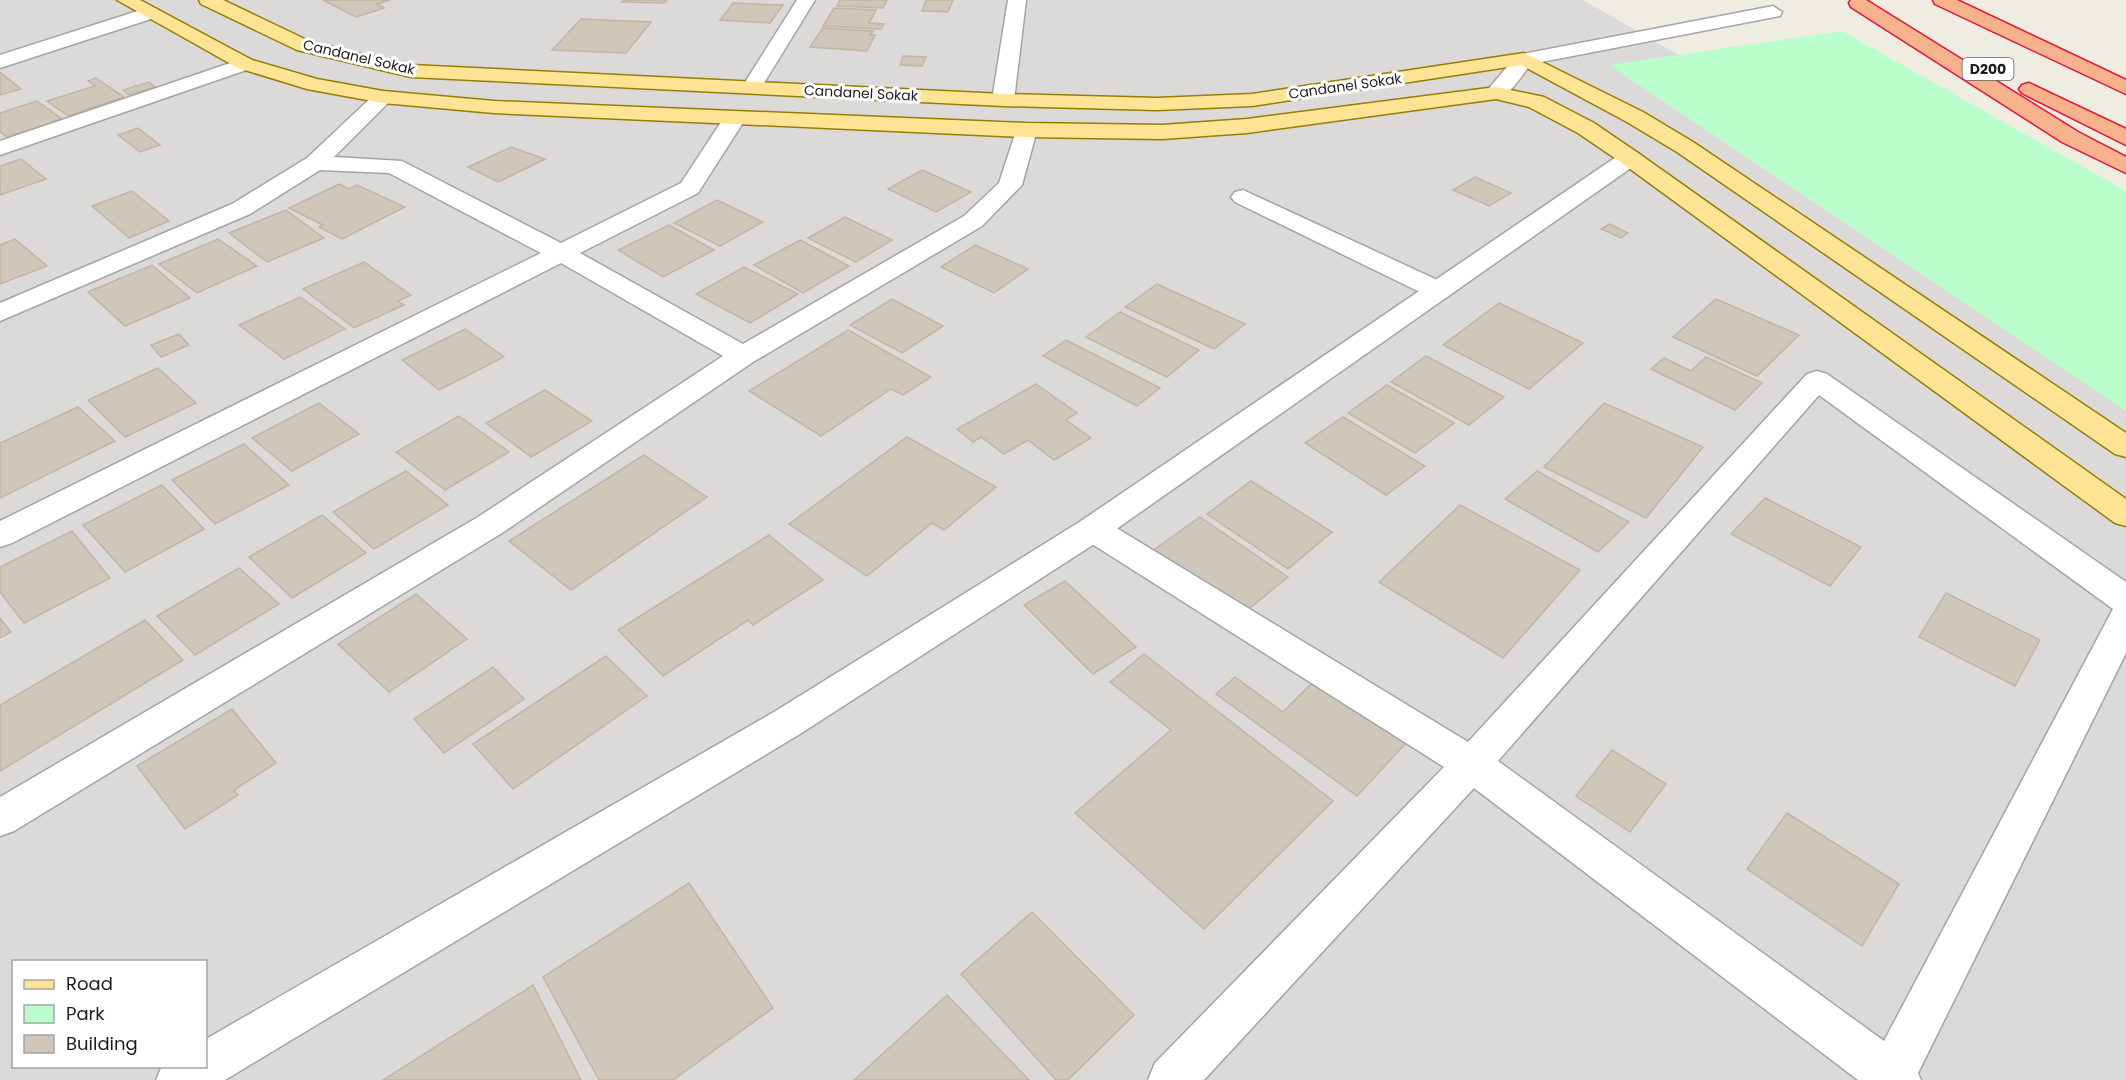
<svg xmlns="http://www.w3.org/2000/svg" width="2126" height="1080" viewBox="0 0 2126 1080" font-family="Poppins,sans-serif">
<style>
.residential{fill:#dbdad9;fill-rule:evenodd}
.park{fill:#b9fecb}
.building{fill:#cfc7ba;stroke:#c2b6a2;stroke-width:1.5}
.lines{fill:none;stroke-linecap:round;stroke-linejoin:round}
.minor-casing{stroke:#a4a4a4;stroke-width:3}
.tertiary-casing{stroke:#a4a4a4;stroke-width:3}
.primary-casing{stroke:#957e00;stroke-width:3}
.trunk-casing{stroke:#e71438;stroke-width:3}
.minor{fill:#fff;fill-rule:evenodd}
.tertiary{fill:#fff;fill-rule:evenodd}
.primary{fill:#ffe496;fill-rule:evenodd}
.trunk{fill:#f6b28c;fill-rule:evenodd}
.labels{text-anchor:middle;dominant-baseline:central;stroke-width:6;stroke-linejoin:round;paint-order:stroke}
.far-street-label{font-size:14px;fill:#1d1d1d;stroke:#fff}
.shield{fill:#fff;stroke:#616161;stroke-width:1.5}
.shield-label{font-size:14px;font-weight:bold;fill:#1d1d1d}
</style>
<rect width="100%" height="100%" fill="#efede1"/>
<path class="residential" d="M0,0H1583L2126,312V1080H0ZM14,962H206V1066H14Z"/>
<polygon class="park" points="1842,31 2126,191 2126,411 1609,65"/>
<g class="building">
<polygon points="323,0 390,0 377,4 384,8 356,17"/>
<polygon points="624,0 667,0 664,3 622,2"/>
<polygon points="840,0 887,0 883,8 837,6"/>
<polygon points="926,0 953,0 948,12 922,11"/>
<polygon points="733,3 783,5 770,23 720,20"/>
<polygon points="834,8 876,10 869,23 884,24 881,29 823,26"/>
<polygon points="581,19 651,22 626,53 552,50"/>
<polygon points="823,28 873,31 870,35 875,35 867,51 810,47"/>
<polygon points="903,56 926,57 922,66 900,65"/>
<polygon points="0,72 21,89 0,95"/>
<polygon points="96,78 124,97 68,116 47,101 95,86 88,81"/>
<polygon points="149,82 155,87 129,95 123,90"/>
<polygon points="37,101 62,119 7,137 0,132 0,113"/>
<polygon points="138,128 160,145 140,152 118,135"/>
<polygon points="511,147 545,159 498,182 468,167"/>
<polygon points="21,159 46,179 0,195 0,166"/>
<polygon points="922,170 971,192 936,212 888,189"/>
<polygon points="1475,177 1511,193 1489,206 1453,190"/>
<polygon points="339,184 349,189 357,185 405,207 342,239 319,227 323,225 289,208"/>
<polygon points="132,191 169,221 129,238 92,206"/>
<polygon points="717,200 763,222 720,246 674,223"/>
<polygon points="286,210 324,238 267,262 229,233"/>
<polygon points="845,217 892,240 856,262 808,238"/>
<polygon points="1609,224 1628,233 1621,238 1601,229"/>
<polygon points="669,225 714,250 663,277 618,250"/>
<polygon points="15,239 47,266 0,284 0,245"/>
<polygon points="218,239 257,266 197,293 159,264"/>
<polygon points="800,240 849,266 803,293 754,265"/>
<polygon points="975,245 1028,269 994,293 941,267"/>
<polygon points="364,262 411,295 398,301 404,305 354,328 303,289"/>
<polygon points="152,265 190,298 125,326 88,292"/>
<polygon points="744,267 798,294 750,323 696,294"/>
<polygon points="1157,284 1245,324 1214,349 1125,307"/>
<polygon points="300,297 345,329 284,359 239,325"/>
<polygon points="892,299 943,326 902,353 850,325"/>
<polygon points="1716,299 1799,335 1757,376 1673,337"/>
<polygon points="1499,303 1583,343 1529,389 1443,345"/>
<polygon points="1120,312 1199,350 1167,377 1086,337"/>
<polygon points="465,329 504,357 439,390 402,360"/>
<polygon points="848,330 931,377 903,395 891,389 821,436 749,391"/>
<polygon points="179,334 189,345 161,357 151,345"/>
<polygon points="1066,340 1160,388 1137,406 1043,356"/>
<polygon points="1426,356 1504,397 1469,425 1391,382"/>
<polygon points="1706,357 1762,383 1735,410 1651,369 1664,358 1691,371"/>
<polygon points="158,368 196,403 125,437 88,400"/>
<polygon points="1036,384 1077,413 1066,420 1091,438 1054,460 1028,440 1004,454 981,437 973,442 957,429"/>
<polygon points="1387,385 1454,423 1415,453 1348,413"/>
<polygon points="545,390 592,421 531,457 486,423"/>
<polygon points="319,403 359,434 292,471 252,438"/>
<polygon points="1604,403 1703,447 1646,518 1544,467"/>
<polygon points="78,407 115,441 0,498 0,443"/>
<polygon points="459,416 509,452 445,490 396,452"/>
<polygon points="1343,417 1425,466 1386,495 1305,443"/>
<polygon points="907,437 996,487 944,530 932,523 867,576 789,524"/>
<polygon points="244,444 289,485 215,524 172,480"/>
<polygon points="644,455 707,497 571,590 509,541"/>
<polygon points="406,471 448,505 374,549 333,512"/>
<polygon points="1537,471 1629,522 1598,552 1505,499"/>
<polygon points="1251,481 1332,532 1288,569 1207,514"/>
<polygon points="162,485 204,529 125,572 83,525"/>
<polygon points="1765,498 1861,547 1830,586 1731,534"/>
<polygon points="1460,505 1580,570 1503,658 1379,582"/>
<polygon points="322,515 366,553 292,598 249,557"/>
<polygon points="1200,517 1288,577 1240,616 1152,551"/>
<polygon points="72,531 110,578 24,623 0,592 0,567"/>
<polygon points="769,535 823,580 753,625 748,620 663,676 618,630"/>
<polygon points="239,568 279,604 195,655 157,616"/>
<polygon points="1065,581 1136,647 1093,674 1024,605"/>
<polygon points="1946,593 2040,640 2015,686 1919,637"/>
<polygon points="416,594 467,639 389,692 338,644"/>
<polygon points="0,618 11,632 0,638"/>
<polygon points="145,620 183,660 0,771 0,705"/>
<polygon points="1144,654 1333,801 1204,929 1075,813 1171,730 1110,682"/>
<polygon points="606,656 647,696 513,789 473,744"/>
<polygon points="493,667 524,699 444,753 414,719"/>
<polygon points="1235,677 1283,712 1316,679 1408,741 1357,796 1216,694"/>
<polygon points="232,709 276,763 234,790 238,795 185,829 137,766"/>
<polygon points="1612,750 1666,784 1630,832 1576,796"/>
<polygon points="1787,813 1899,884 1862,946 1747,869"/>
<polygon points="689,883 773,1008 673,1080 599,1080 543,977"/>
<polygon points="1032,912 1134,1015 1068,1080 1056,1080 961,974"/>
<polygon points="533,985 581,1080 383,1080"/>
<polygon points="947,995 1029,1080 854,1080"/>
</g>
<g class="lines">
<defs>
<g id="minor">
<polygon points="797,0 815,0 759,91 745,91 742,87"/>
<polygon points="1008,0 1026,0 1014,100 1010,104 996,104 992,100"/>
<path d="M1773,6L1782,12L1780,16L1531,64C1520,77 1508,102 1489,97L1485,93L1517,55Z"/>
<polygon points="150,7 157,9 159,13 157,17 0,68 0,55"/>
<polygon points="245,58 252,60 255,64 252,68 0,155 0,141"/>
<polygon points="383,91 390,93 394,97 334,157 402,161 561,243 681,183 727,113 743,113 746,118 698,193 580,253 743,344 964,216 999,183 1018,125 1034,125 1037,130 1022,185 982,226 753,362 502,533 14,831 0,836 0,797 478,517 723,356 561,263 12,543 0,547 0,521 541,253 389,173 320,170 250,214 0,321 0,303 232,204 307,158 376,93"/>
<polygon points="1243,190 1446,284 1450,290 1446,296 1437,298 1428,296 1235,202 1231,197 1235,192"/>
<path d="M1817,371L1827,374L2126,582V653L1918,1073L1921,1080H1858L1474,788L1204,1080H1148L1155,1063L1444,767L1081,537L1077,529L1081,521L1093,517L1105,521L1468,742L1807,374ZM1819,395L2113,609L1884,1041L1498,761Z"/>
</g>
<polygon id="tertiary" points="1630,151 1638,153 1641,158 1638,163 1105,537 800,734 225,1080 156,1080 162,1066 206,1066 206,1039 774,712 1081,521 1622,153"/>
<g id="primary">
<polygon points="117,0 140,0 252,60 317,79 383,91 494,101 1026,123 1162,125 1247,119 1496,87 1544,97 1594,123 1638,153 2126,499 2126,526 2115,523 1622,163 1578,133 1529,107 1496,99 1247,133 1162,139 1026,137 494,113 383,103 307,89 238,68"/>
<polygon points="199,0 223,0 311,42 411,65 1003,94 1157,98 1252,94 1524,53 1643,112 1693,142 2126,433 2126,457 2115,454 1677,152 1627,122 1521,65 1252,106 1157,110 1003,106 411,77 297,50 201,4"/>
</g>
<g id="trunk">
<polygon points="1851,0 1866,0 2078,132 2126,157 2126,173 2062,142 1851,7 1849,3"/>
<polygon points="1933,0 1957,0 2126,80 2126,94 1935,4"/>
<polygon points="2029,83 2126,129 2126,145 2022,93 2019,89 2022,85"/>
</g>
</defs>
<use href="#minor" class="minor-casing"/>
<use href="#tertiary" class="tertiary-casing"/>
<use href="#primary" class="primary-casing"/>
<use href="#trunk" class="trunk-casing"/>
<use href="#minor" class="minor"/>
<use href="#tertiary" class="tertiary"/>
<use href="#primary" class="primary"/>
<use href="#trunk" class="trunk"/>
</g>
<g class="labels">
<g class="far-street-label">
<text transform="translate(359 57) rotate(13)">Candanel Sokak</text>
<text transform="translate(1345 86) rotate(-8)">Candanel Sokak</text>
<text transform="translate(861 93) rotate(3)">Candanel Sokak</text>
</g>
<rect class="shield" x="1962.5" y="58" width="51" height="22" rx="4.5"/>
<g class="shield-label">
<text x="1988" y="69">D200</text>
</g>
</g>
<rect x="12" y="960" width="195" height="108" fill="#ffffff" stroke="#a5a5a5" stroke-width="1.5"/>
<rect x="24" y="980" width="30" height="9" fill="#ffe496" stroke="#a5a5a5" stroke-width="1.5"/>
<text x="66" y="990" font-size="18" fill="#1d1d1d">Road</text>
<rect x="24" y="1005" width="30" height="18" fill="#b9fecb" stroke="#a5a5a5" stroke-width="1.5"/>
<text x="66" y="1020" font-size="18" fill="#1d1d1d">Park</text>
<rect x="24" y="1035" width="30" height="18" fill="#cfc7ba" stroke="#a5a5a5" stroke-width="1.5"/>
<text x="66" y="1050" font-size="18" fill="#1d1d1d">Building</text>
</svg>
